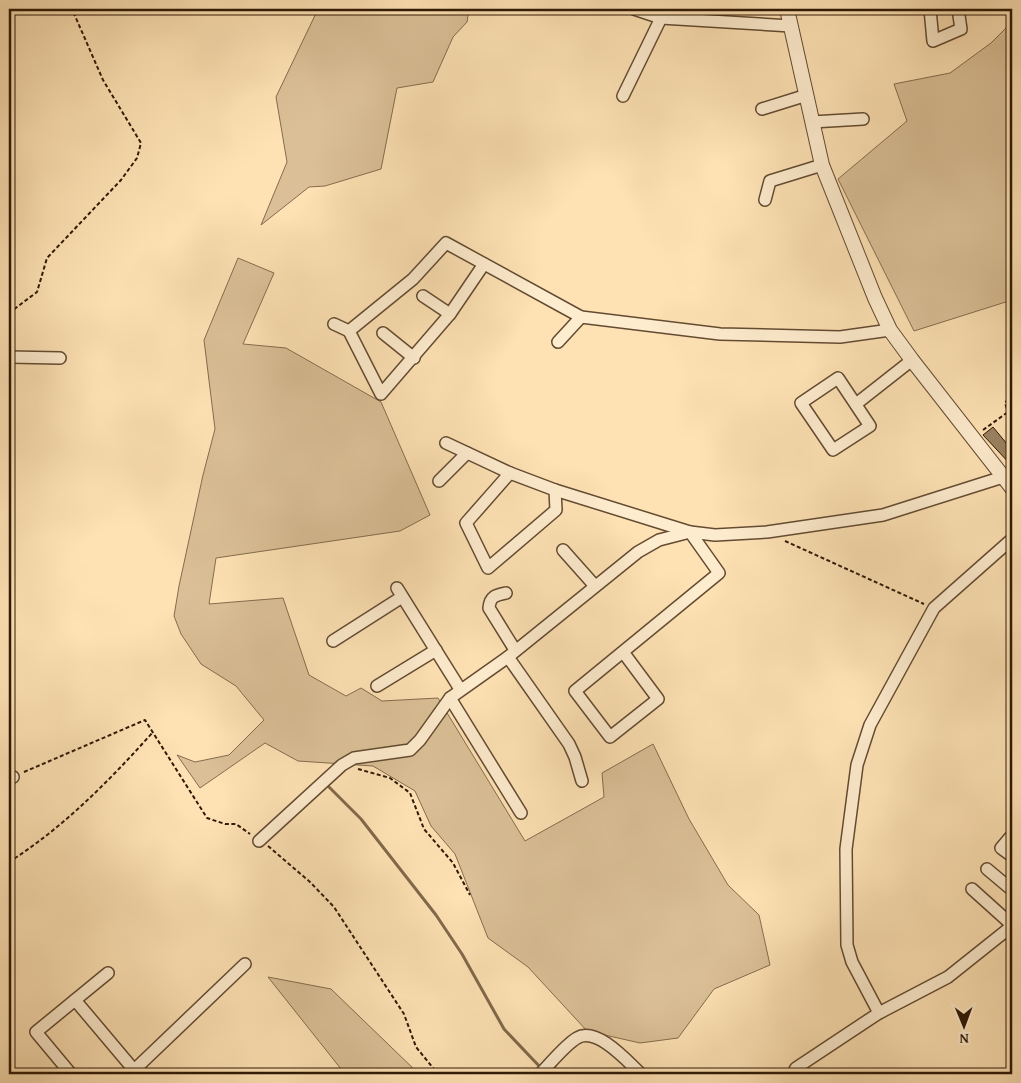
<svg xmlns="http://www.w3.org/2000/svg" width="1021" height="1083" viewBox="0 0 1021 1083" font-family="'Gentium Book Plus',serif">
<style>
.green{fill:#dbc097;stroke:#856c4f}
.lines{fill:none;stroke-linecap:round;stroke-linejoin:round}
.stream{stroke:#81694b;stroke-width:3}
.building{fill:#9b8261;stroke:#2f1907}
.minor-casing{stroke:#634b32;stroke-width:14}
.tertiary-casing{stroke:#634b32;stroke-width:16}
.path{stroke:#2f1907;stroke-width:2;stroke-dasharray:4 2.5;stroke-linecap:butt}
.minor{stroke:#feecce;stroke-width:11}
.tertiary{stroke:#feecce;stroke-width:14}
</style>
<rect width="100%" height="100%" fill="#fee2b4"/>
<filter id="stains"><feTurbulence type="fractalNoise" baseFrequency=".004" numOctaves="4"/><feColorMatrix values="0 0 0 0 .2 0 0 0 0 .09 0 0 0 0 .02 0 0 0 .5 -.17"/></filter>
<radialGradient id="worn" r=".72"><stop offset=".6" stop-color="#630" stop-opacity="0"/><stop offset="1" stop-color="#630" stop-opacity=".3"/></radialGradient>
<g class="green">
<polygon points="318,9 469,9 467,22 453,37 433,82 397,88 381,169 325,186 309,187 261,225 287,162 276,97"/>
<polygon points="1012,22 1012,300 914,331 838,179 907,121 894,84 950,73 991,43"/>
<polygon points="238,258 274,273 243,344 286,348 381,402 430,515 400,531 216,558 209,604 283,598 309,675 346,696 361,688 382,701 438,698 525,841 604,797 602,773 653,744 689,819 728,885 759,915 770,965 714,989 678,1038 640,1043 587,1031 528,967 488,938 455,854 431,826 415,791 373,766 298,761 265,743 200,788 177,755 195,762 229,755 264,720 236,686 201,664 181,634 174,616 179,586 203,475 215,429 204,340"/>
<polygon points="268,977 331,989 419,1074 345,1074"/>
</g>
<g class="lines">
<polyline class="stream" points="327,785 361,819 436,915 462,954 504,1029 541,1068"/>
</g>
<polygon class="building" points="993,427 1012,450 1012,466 983,435"/>
<g class="lines">
<defs>
<g id="minor">
<polyline points="634,9 661,18 791,26"/>
<polyline points="930,9 933,41 961,29 958,9"/>
<polyline points="623,96 661,18"/>
<polyline points="762,109 807,95"/>
<polyline points="812,122 863,119"/>
<polyline points="765,200 770,181 822,165"/>
<polyline points="423,296 450,314"/>
<polyline points="334,324 349,331 381,394 450,314 484,264"/>
<polyline points="349,331 413,279 446,243 581,317 720,334 840,337 890,330"/>
<polyline points="383,333 414,358"/>
<polyline points="558,342 581,317"/>
<polyline points="9,357 60,358"/>
<polygon points="838,378 870,426 833,450 801,403"/>
<polyline points="856,404 912,360"/>
<polyline points="446,443 510,473 555,490 690,532 715,535 767,532 883,515 1003,477"/>
<polyline points="510,473 466,523 488,568 556,510 555,490"/>
<polyline points="439,481 467,453"/>
<polyline points="563,550 595,586"/>
<polyline points="397,588 460,689"/>
<path d="M506,593C496,595 490,596 489,608L515,650"/>
<polyline points="333,641 402,597"/>
<polyline points="508,657 569,744 575,757 582,781"/>
<polyline points="377,686 436,650"/>
<polyline points="450,698 521,813"/>
<polyline points="9,779 13,777"/>
<polyline points="1012,835 1001,848 1012,856"/>
<polyline points="259,841 342,765 354,758 410,750 420,740 450,698 508,657 638,552 659,540 690,532 719,573 575,691 610,737 658,699 623,652"/>
<polyline points="987,869 1012,890"/>
<polyline points="972,889 1012,925"/>
<polyline points="75,1000 134,1070"/>
<polyline points="879,1013 852,962 847,945 846,849 857,765 870,725 934,608 1012,539"/>
<polyline points="71,1074 36,1032 108,973"/>
<polyline points="130,1074 245,964"/>
<path d="M540,1074C550,1064 565,1045 577,1038C597,1026 628,1062 641,1074"/>
<polyline points="793,1074 796,1068 879,1013 948,977 1012,926"/>
</g>
<polyline id="tertiary" points="787,9 822,165 875,298 890,330 912,360 1012,488"/>
</defs>
<use href="#minor" class="minor-casing"/>
<use href="#tertiary" class="tertiary-casing"/>
<g class="path">
<polyline points="1008,309 1012,316"/>
<polyline points="9,313 37,292 47,258 121,180 137,158 141,143 103,80 72,9"/>
<path d="M1012,394L1005,403C1007,409 1009,415 1009,421C1009,431 1003,436 1012,445"/>
<polyline points="983,430 1008,412"/>
<polyline points="785,541 924,604"/>
<polyline points="358,769 390,778 410,793 424,829 453,863 470,895"/>
<polyline points="24,772 145,720 207,818 225,824 236,824 250,834"/>
<polyline points="268,846 310,882 334,907 404,1014 416,1047 438,1074"/>
<path d="M9,862C64,827 109,781 153,732"/>
</g>
<use href="#minor" class="minor"/>
<use href="#tertiary" class="tertiary"/>
</g>
<rect width="1021" height="1083" fill="none" stroke="#fee2b4" stroke-width="30"/>
<rect x="10" y="10" width="1001" height="1063" fill="none" stroke="#2f1907" stroke-width="2.5"/>
<rect x="15" y="15" width="991" height="1053" fill="none" stroke="#2f1907"/>
<g transform="translate(964 1026) rotate(179)" stroke="#feecce" stroke-width="4" paint-order="stroke">
<path d="M0-4L9 19L0 12L-9 19Z" fill="#2f1907"/>
<text y="-8" font-size="14" font-weight="bold" text-anchor="middle" fill="#2f1907">N</text>
</g>
<rect width="100%" height="100%" filter="url(#stains)"/>
<rect width="100%" height="100%" fill="url(#worn)"/>
</svg>
